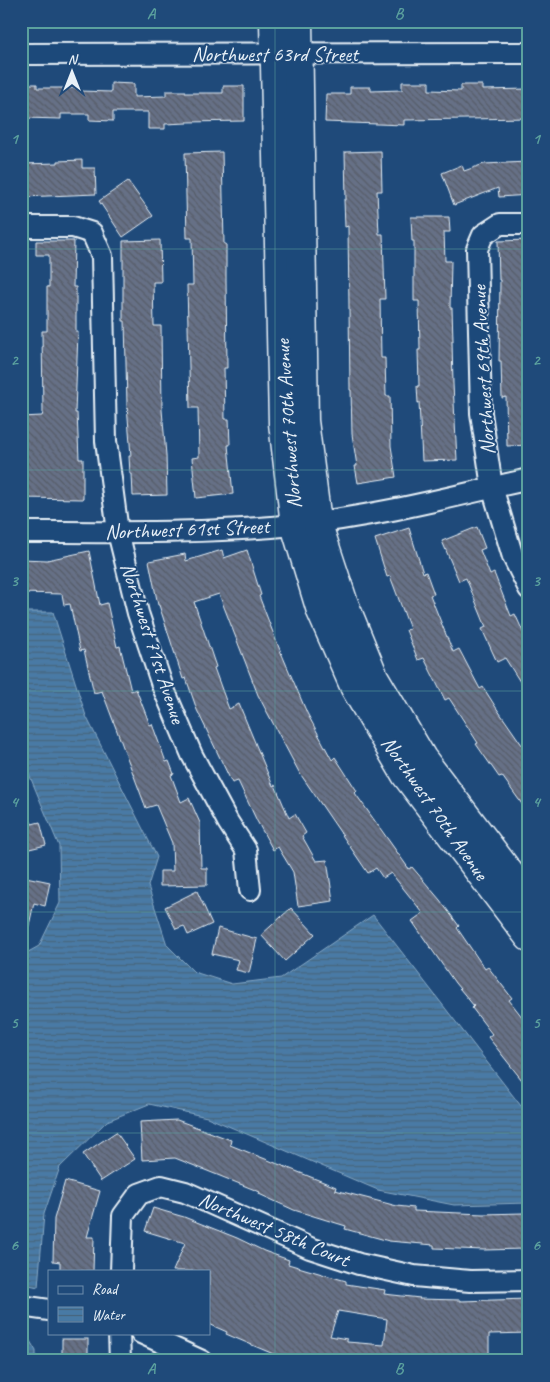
<svg xmlns="http://www.w3.org/2000/svg" width="550" height="1382" viewBox="0 0 550 1382" font-family="Caveat,sans-serif">
<style>
.water{fill:url(#water-rules);stroke:#88aac6}
.building{fill:url(#building-back-hatch);stroke:#e8f1f8;fill-rule:evenodd}
.lines{fill:none;stroke-linecap:round;stroke-linejoin:round}
.street-casing{stroke:#e8f1f8;stroke-width:24}
.secondary-casing{stroke:#e8f1f8;stroke-width:31}
.street{stroke:#1f4a7a;stroke-width:20}
.secondary{stroke:#1f4a7a;stroke-width:28}
.grid{fill:none;stroke:#5ba19e;stroke-width:1;stroke-opacity:0.55}
.labels{text-anchor:middle;dominant-baseline:central;stroke-width:4;stroke-linejoin:round;paint-order:stroke}
.street-label{font-size:21px;fill:#e8f1f8;stroke:#1f4a7a}
.neatline{fill:none;stroke:#5ba19e;stroke-width:2}
.grid-label{font-size:16px;text-anchor:middle;font-weight:bold;fill:#5ba19e}
</style>
<defs>
<pattern id="water-rules" width="6" height="5" patternUnits="userSpaceOnUse" patternTransform="scale(1.25)"><rect width="6" height="5" fill="#487aa5"/><path d="M0 2.5h6" fill="none" stroke="#47647c"/></pattern>
<pattern id="building-back-hatch" width="6" height="6" patternUnits="userSpaceOnUse" patternTransform="scale(1.25)"><rect width="6" height="6" fill="#667086"/><path d="M-1 5l2 2M0 0l6 6M5-1l2 2" fill="none" stroke="#565c68"/></pattern>
</defs>
<rect width="100%" height="100%" fill="#1f4a7a"/>
<filter id="ink" filterUnits="userSpaceOnUse"><feTurbulence type="fractalNoise" baseFrequency=".02" numOctaves="2"/><feDisplacementMap in="SourceGraphic" scale="10" xChannelSelector="R" yChannelSelector="G"/><feConvolveMatrix kernelMatrix="1 2 1 2 8 2 1 2 1" color-interpolation-filters="sRGB"/></filter>
<g filter="url(#ink)">
<g class="water">
<polygon points="21,612 53,612 86,716 157,857 148,886 167,945 194,972 232,984 281,978 373,915 521,1106 529,1105 529,1203 454,1205 378,1190 207,1117 149,1104 107,1121 60,1167 44,1214 38,1287 21,1283 21,956 39,946 60,903 59,846 21,755"/>
<polygon points="21,1336 27,1336 36,1351 36,1361 21,1361"/>
</g>
<g class="building">
<polygon points="402,82 429,82 429,90 461,91 461,85 482,85 482,90 529,89 529,118 404,120 404,125 325,122 326,94 350,94 350,87 371,87 371,91 402,90"/>
<polygon points="111,83 134,84 134,97 166,96 166,91 186,91 186,93 223,93 223,86 244,86 244,121 187,122 187,123 165,124 165,129 148,129 148,112 113,112 113,121 89,120 89,114 61,114 61,119 24,118 24,112 21,112 21,84 37,84 37,88 80,88 80,91 111,92"/>
<polygon points="381,151 382,191 377,191 379,234 383,234 385,299 380,299 381,358 385,358 386,396 390,396 391,446 396,477 358,483 355,466 357,466 352,434 351,390 350,390 348,226 345,227 344,200 346,200 345,152"/>
<polygon points="222,152 224,244 226,244 226,279 227,368 224,368 225,419 229,419 230,445 228,445 233,494 196,498 192,458 199,457 198,408 190,408 187,285 193,285 192,238 187,238 185,153"/>
<polygon points="82,160 82,168 95,168 96,194 23,197 22,164 58,163 58,161"/>
<polygon points="528,162 529,195 499,197 498,188 454,205 442,173 462,165 464,171 484,164"/>
<polygon points="128,181 153,216 123,237 99,201"/>
<polygon points="411,217 449,217 450,232 444,232 445,261 451,261 450,308 452,308 453,341 452,341 453,384 457,460 422,461 419,402 418,403 417,386 419,386 418,350 420,350 419,301 414,301 414,241 412,241"/>
<polygon points="160,240 161,282 153,282 154,326 161,326 162,410 166,455 167,495 133,496 132,474 130,474 129,456 131,456 127,405 125,321 123,321 123,241"/>
<polygon points="529,240 529,445 507,446 506,397 502,398 501,361 499,361 500,280 499,280 498,241"/>
<polygon points="36,241 74,241 73,287 76,287 76,332 78,332 75,413 77,413 79,459 83,459 83,499 21,498 21,417 42,416 43,413 42,331 47,331 47,287 49,287 49,255 36,255"/>
<polygon points="477,527 485,548 480,550 490,575 494,573 511,616 515,614 529,645 529,696 505,658 497,662 482,629 486,627 466,578 459,581 442,541"/>
<polygon points="409,528 423,573 426,572 434,594 430,595 453,652 459,649 480,689 483,687 495,706 529,755 529,814 502,776 499,777 476,744 478,743 449,698 445,700 424,658 418,660 406,630 410,629 390,576 387,577 375,539"/>
<polygon points="222,550 224,558 247,550 261,595 259,596 277,643 307,713 332,760 335,757 357,791 355,793 409,869 412,867 440,900 459,926 457,928 485,969 488,967 512,998 509,1000 529,1026 529,1089 488,1037 492,1034 472,1008 474,1006 455,983 412,921 423,913 391,873 383,878 376,868 368,873 299,772 258,695 219,594 194,602 216,667 214,668 229,709 239,704 273,786 275,785 289,818 295,814 306,833 302,836 316,861 327,860 333,901 298,906 293,872 278,847 273,850 257,821 238,781 232,783 197,710 186,678 183,679 159,605 158,605 149,561 185,554 186,561"/>
<polygon points="89,551 100,605 107,603 117,647 120,646 131,691 136,689 150,725 152,724 166,762 169,761 174,774 171,775 181,802 189,798 200,823 201,868 207,868 207,885 160,886 160,871 173,871 172,843 156,805 146,808 102,691 94,693 84,650 80,651 70,604 64,605 62,594 21,593 21,559 47,560"/>
<polygon points="21,800 32,824 40,822 46,845 21,851"/>
<polygon points="21,876 50,882 45,906 34,903 27,934 21,934"/>
<polygon points="197,891 212,924 188,935 184,926 176,929 165,907"/>
<polygon points="291,908 315,934 285,961 261,935"/>
<polygon points="218,928 257,939 249,973 236,970 239,960 212,954"/>
<polygon points="177,1120 231,1140 230,1145 336,1187 335,1190 397,1206 414,1208 414,1211 483,1214 524,1213 525,1249 484,1250 434,1248 434,1245 389,1241 345,1229 346,1226 294,1210 259,1194 260,1192 175,1158 142,1160 140,1122"/>
<polygon points="116,1132 135,1159 101,1181 83,1154"/>
<polygon points="65,1181 100,1191 87,1237 94,1237 93,1271 60,1271 60,1262 53,1261 54,1219"/>
<path d="M153,1208L184,1217L237,1238L264,1251L289,1260L288,1264L346,1281V1284L385,1290L384,1294L420,1298L419,1299L460,1300V1301L529,1299V1333L489,1334V1361H310L287,1354L286,1358L271,1353L226,1334L227,1332L209,1324V1271H173L185,1243L145,1231ZM338,1311L387,1319L384,1345L347,1342V1339L330,1336Z"/>
<rect x="62" y="1339" width="26" height="22"/>
</g>
<g class="lines">
<defs>
<g id="street">
<polyline points="21,54 529,53"/>
<polyline points="529,224 500,224 483,235 477,249 481,413 492,487 513,557 529,589"/>
<polyline points="21,227 73,227 92,233 102,256 106,441 118,532 138,613 162,685 192,755 228,822 246,850 250,890"/>
<path d="M21,532C112,532 204,534 294,525C374,517 451,497 529,479"/>
<polyline points="121,1271 123,1216 139,1194 161,1186 185,1192 310,1248 359,1264 414,1276 470,1281 529,1280"/>
<polyline points="21,1306 49,1310"/>
<polyline points="119,1333 120,1361"/>
<polyline points="141,1333 202,1361"/>
</g>
<g id="secondary">
<polyline points="274,21 283,423 295,525 321,611 355,688 406,775 529,937"/>
<polyline points="298,21 304,421 317,522 343,601 374,677 422,758 529,899"/>
</g>
</defs>
<use href="#street" class="street-casing"/>
<use href="#secondary" class="secondary-casing"/>
<use href="#street" class="street"/>
<use href="#secondary" class="secondary"/>
</g>
</g>
<path class="grid" d="M275,21V1361M21,249H529M21,470H529M21,691H529M21,912H529M21,1133H529"/>
<g class="labels">
<g class="street-label">
<text x="275" y="54">Northwest 63rd Street</text>
<text transform="translate(483 370) rotate(-93)">Northwest 69th Avenue</text>
<text transform="translate(288 424) rotate(-94)">Northwest 70th Avenue</text>
<text transform="translate(187 529) rotate(-2)">Northwest 61st Street</text>
<text transform="translate(153 643) rotate(72)">Northwest 71st Avenue</text>
<text transform="translate(435 808) rotate(55)">Northwest 70th Avenue</text>
<text transform="translate(274 1229) rotate(23)">Northwest 58th Court</text>
</g>
</g>
<rect width="550" height="1382" fill="none" stroke="#1f4a7a" stroke-width="55"/>
<rect x="48" y="1270" width="162" height="65" fill="#1f4a7a" stroke="#6f8dac"/>
<rect x="58" y="1286" width="25" height="8" fill="#1f4a7a" stroke="#6f8dac"/>
<text x="92" y="1294" font-size="15" fill="#e8f1f8">Road</text>
<rect x="58" y="1307" width="25" height="15" fill="url(#water-rules)" stroke="#6f8dac"/>
<text x="92" y="1320" font-size="15" fill="#e8f1f8">Water</text>
<g transform="translate(72 72)" stroke="#1f4a7a" stroke-width="4" paint-order="stroke">
<path d="M0-4L9 19L0 12L-9 19Z" fill="#e8f1f8"/>
<text y="-8" font-size="14" font-weight="bold" text-anchor="middle" fill="#e8f1f8">N</text>
</g>
<rect x="28" y="28" width="494" height="1326" class="neatline"/>
<g class="grid-label">
<text x="151" y="19">A</text>
<text x="399" y="19">B</text>
<text x="14" y="144">1</text>
<text x="536" y="144">1</text>
<text x="14" y="365">2</text>
<text x="536" y="365">2</text>
<text x="14" y="586">3</text>
<text x="536" y="586">3</text>
<text x="14" y="807">4</text>
<text x="536" y="807">4</text>
<text x="14" y="1028">5</text>
<text x="536" y="1028">5</text>
<text x="14" y="1250">6</text>
<text x="536" y="1250">6</text>
<text x="151" y="1374">A</text>
<text x="399" y="1374">B</text>
</g>
</svg>
